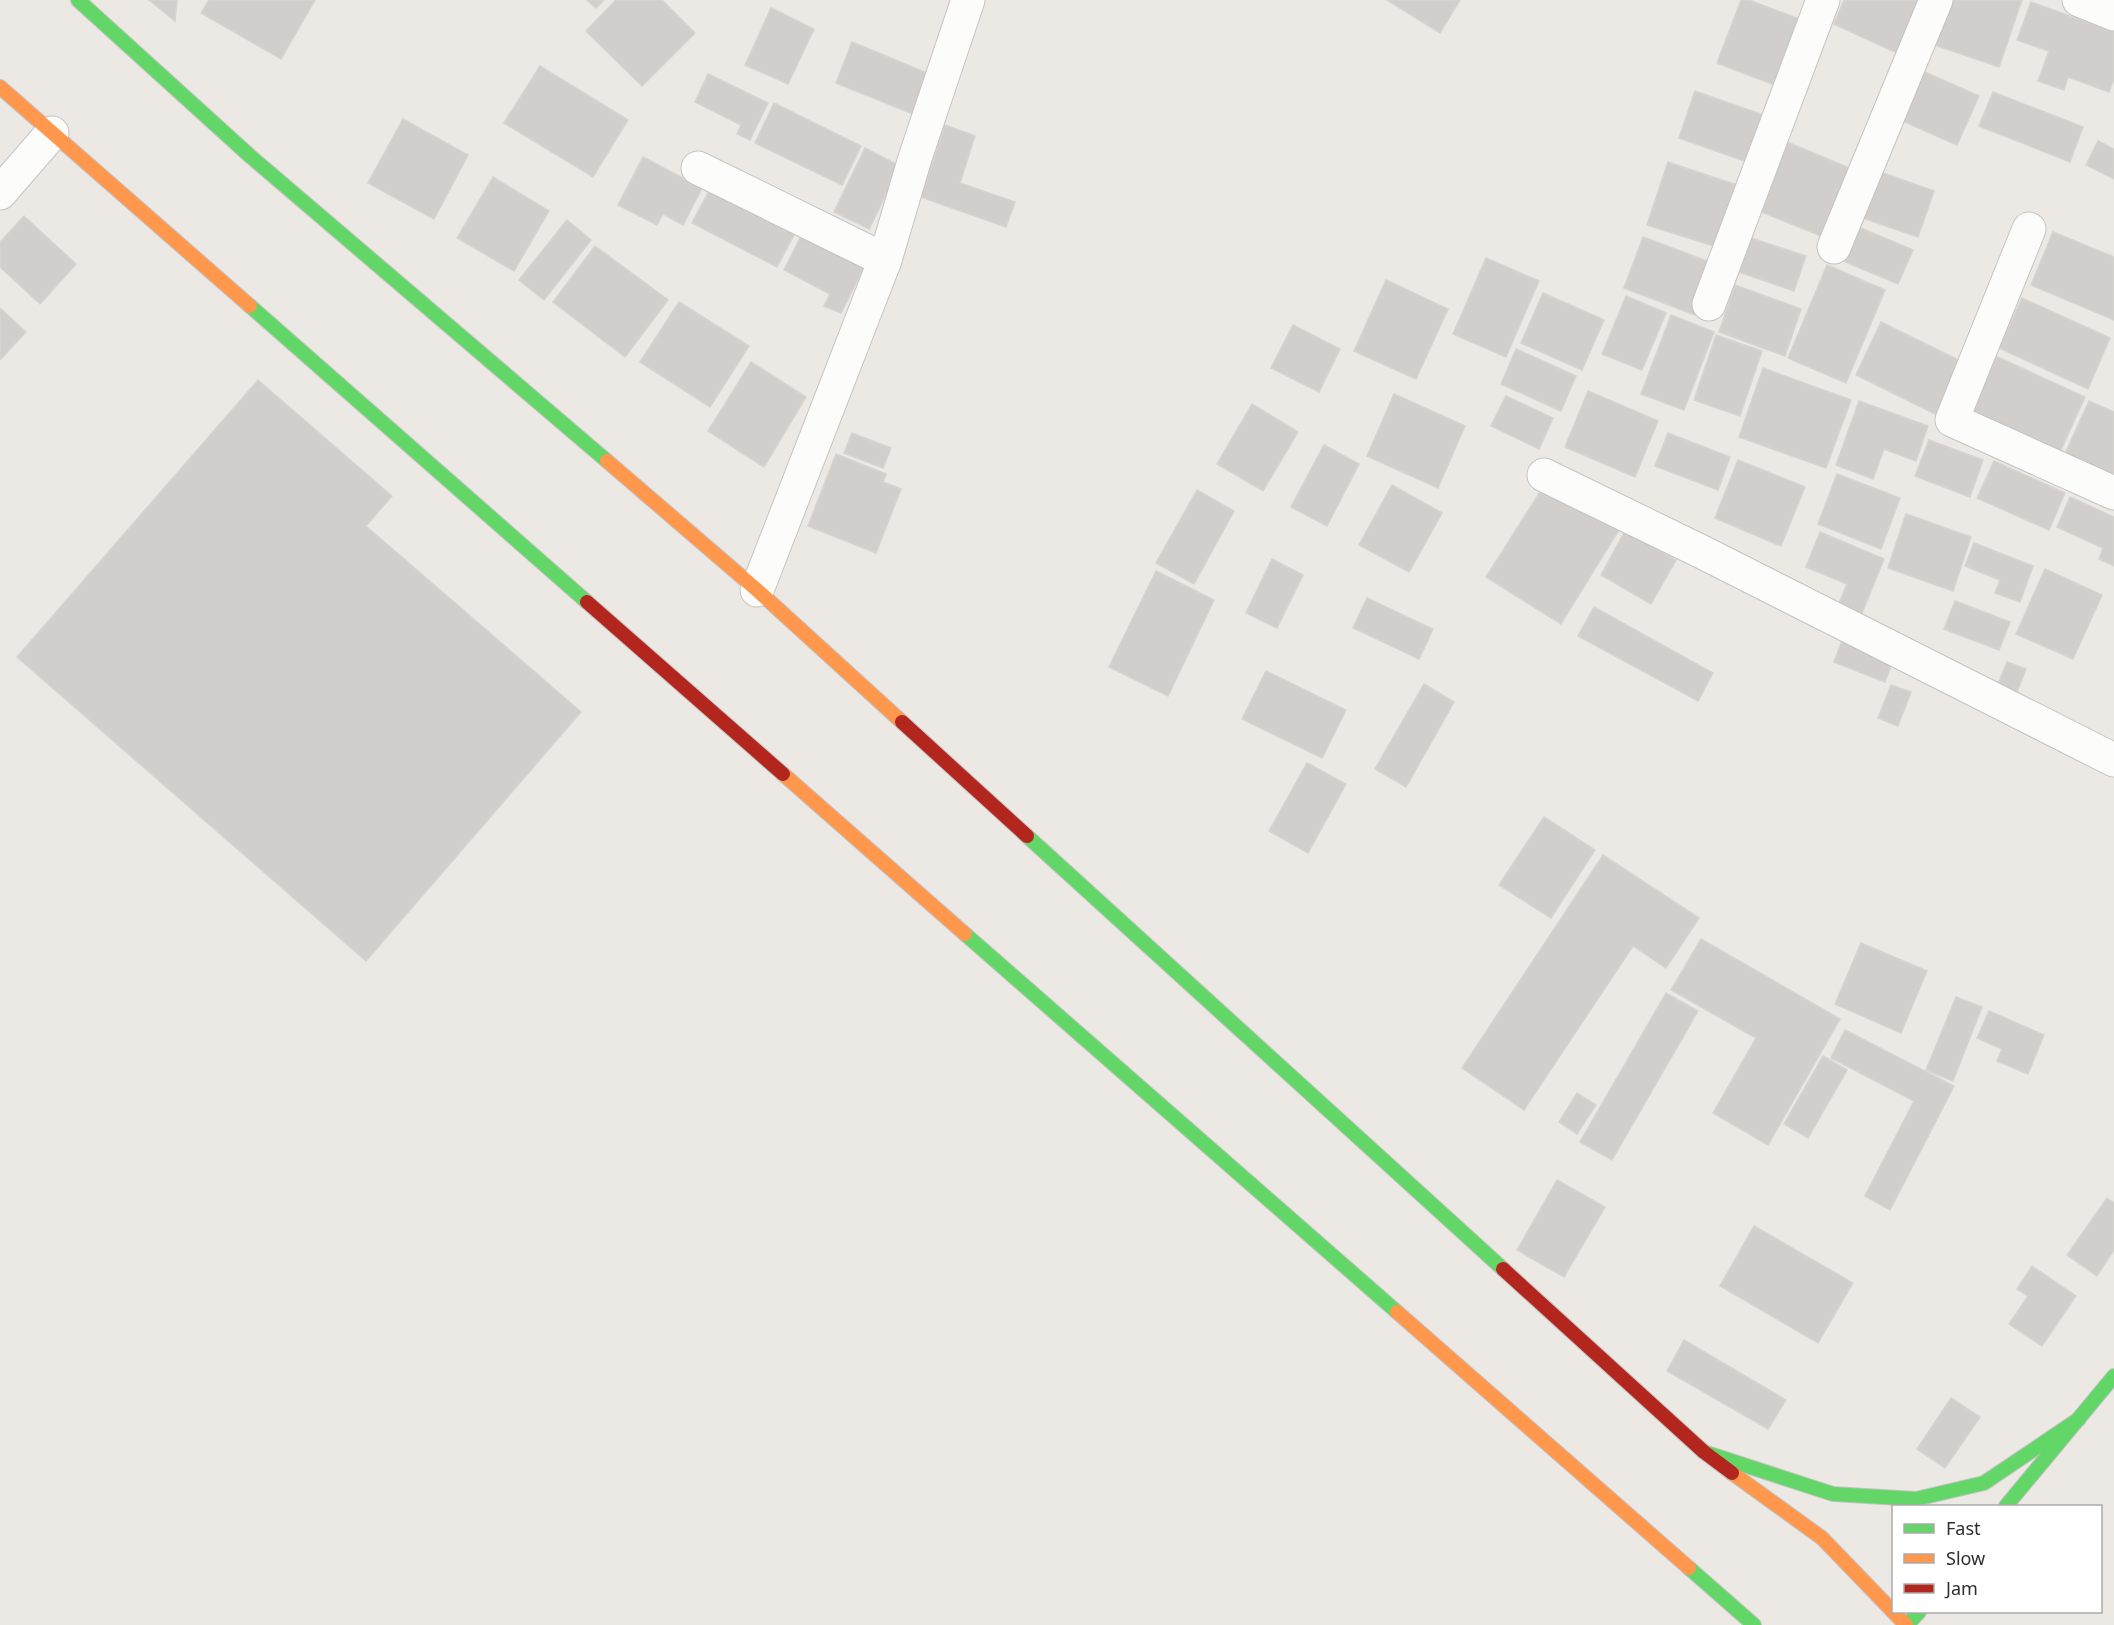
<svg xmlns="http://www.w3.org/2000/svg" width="2114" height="1625" viewBox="0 0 2114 1625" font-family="'Noto Sans',sans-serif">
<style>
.building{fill:#d1cecb;stroke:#d7d4d0;stroke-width:1.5}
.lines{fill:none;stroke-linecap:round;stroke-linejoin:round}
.street-casing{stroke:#c5c4c5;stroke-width:35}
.fast-casing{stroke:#c5c4c5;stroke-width:16}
.slow-casing{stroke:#c5c4c5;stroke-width:16}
.jam-casing{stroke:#c5c4c5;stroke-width:16}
.street{stroke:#fcfcfb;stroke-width:33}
.fast{stroke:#63d668;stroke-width:14}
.slow{stroke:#ff974d;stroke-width:14}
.jam{stroke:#b3261e;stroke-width:14}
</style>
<rect width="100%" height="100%" fill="#ece8e4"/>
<g class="building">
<polygon points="149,0 177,0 175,21"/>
<polygon points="209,0 315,0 281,59 201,13"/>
<polygon points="587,0 604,0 596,8"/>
<polygon points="616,0 662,0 695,33 642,86 586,31"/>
<polygon points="1387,0 1460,0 1440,33"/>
<polygon points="1741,0 1749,0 1802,20 1777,86 1717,63"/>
<polygon points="1844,0 1924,0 1899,54 1834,24"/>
<polygon points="1947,0 2022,0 1999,67 1932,44"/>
<polygon points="2031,2 2114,32 2114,79 2109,92 2068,77 2064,90 2038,81 2049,51 2017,40"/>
<polygon points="771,8 814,29 788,84 745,65"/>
<polygon points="852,42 929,74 913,114 836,83"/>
<polygon points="540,66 628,120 593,177 504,123"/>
<polygon points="1918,69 1979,96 1957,145 1896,118"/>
<polygon points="708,74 768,103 750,140 737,134 741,125 695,102"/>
<polygon points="1695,91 1766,116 1750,163 1679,138"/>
<polygon points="1993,92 2083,127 2070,162 1979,126"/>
<polygon points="774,103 861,146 842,185 755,143"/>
<polygon points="403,119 468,155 434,219 368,183"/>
<polygon points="945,125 975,136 960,183 1015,202 1006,227 921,197"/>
<polygon points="2098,141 2114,149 2114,179 2086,165"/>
<polygon points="1787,142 1859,172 1831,240 1759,211"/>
<polygon points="865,148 900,166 869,229 834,212"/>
<polygon points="643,157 702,188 683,225 663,214 657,225 618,205"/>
<polygon points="1668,162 1737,185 1717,247 1647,225"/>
<polygon points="1875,170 1934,191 1918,237 1860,217"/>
<polygon points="493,177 549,211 514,271 457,238"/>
<polygon points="710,189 795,233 777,267 692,223"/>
<polygon points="24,216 76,264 40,304 0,267 0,242"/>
<polygon points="567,220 591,240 544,300 519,280"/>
<polygon points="1856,226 1913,250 1898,284 1841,260"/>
<polygon points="2053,232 2114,257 2114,320 2031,285"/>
<polygon points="801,236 864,267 841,313 824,306 830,294 784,270"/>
<polygon points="1643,237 1715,264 1695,315 1624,288"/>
<polygon points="1748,237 1806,256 1794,291 1736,271"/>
<polygon points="595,246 668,300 625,357 553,302"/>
<polygon points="1486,258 1539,281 1506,357 1453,334"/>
<polygon points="1827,265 1885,290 1846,383 1788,358"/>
<polygon points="1386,280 1448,309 1416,379 1354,351"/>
<polygon points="1735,285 1801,309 1785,356 1719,332"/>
<polygon points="1543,293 1604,320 1582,370 1521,343"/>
<polygon points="1626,296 1666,313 1642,370 1602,354"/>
<polygon points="2022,298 2110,338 2088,389 1999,348"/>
<polygon points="679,302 749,346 710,407 640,362"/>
<polygon points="0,308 26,332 0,360"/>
<polygon points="1671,315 1714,332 1684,410 1641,394"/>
<polygon points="1881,322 1969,365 1943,418 1856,375"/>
<polygon points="1293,325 1340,349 1319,392 1271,368"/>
<polygon points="1716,335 1762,351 1740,416 1694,400"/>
<polygon points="1516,349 1576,376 1561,411 1501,384"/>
<polygon points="1991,354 2085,397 2055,463 1961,420"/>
<polygon points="751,362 806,397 764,467 708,431"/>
<polygon points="1763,368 1851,400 1826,468 1739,437"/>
<polygon points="258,380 392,496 366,526 581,712 366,961 17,657"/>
<polygon points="1588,391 1658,421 1635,477 1565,447"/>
<polygon points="1394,394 1465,426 1438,488 1367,456"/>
<polygon points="1506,396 1553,418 1539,449 1491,426"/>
<polygon points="1859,401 1928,426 1916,461 1884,449 1873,479 1836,465"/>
<polygon points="2089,401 2114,412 2114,490 2060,465"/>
<polygon points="1252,404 1298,432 1263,491 1217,464"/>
<polygon points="852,433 891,448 883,468 844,453"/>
<polygon points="1668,433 1730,457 1718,490 1655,466"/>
<polygon points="1929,440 1983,460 1970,497 1915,476"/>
<polygon points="1324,445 1359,464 1327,526 1291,507"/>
<polygon points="836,454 886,474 883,482 901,489 876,553 808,526"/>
<polygon points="1738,460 1805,487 1781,546 1715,518"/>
<polygon points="1994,461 2065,493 2049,530 1977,498"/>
<polygon points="1837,474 1900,498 1881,549 1818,524"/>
<polygon points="1545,484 1619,530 1561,624 1486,577"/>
<polygon points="1392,485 1442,513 1409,572 1359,545"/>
<polygon points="1197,490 1234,511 1194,584 1156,563"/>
<polygon points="2070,497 2114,517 2114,566 2099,559 2103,548 2057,527"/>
<polygon points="1906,514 1971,537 1953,591 1888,568"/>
<polygon points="1625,531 1676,560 1651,604 1601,575"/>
<polygon points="1820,532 1884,559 1860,618 1837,608 1847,584 1806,567"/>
<polygon points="1974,543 2033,566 2020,602 1995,593 2000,580 1965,566"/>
<polygon points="1272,559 1303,575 1277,628 1246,613"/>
<polygon points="2045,569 2102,595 2073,659 2016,634"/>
<polygon points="1156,571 1214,600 1168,696 1109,667"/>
<polygon points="1367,598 1433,629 1419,659 1353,628"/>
<polygon points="1955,601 2010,622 1999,650 1944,629"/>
<polygon points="1594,607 1713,673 1698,701 1578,636"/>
<polygon points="1843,638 1894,658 1885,682 1834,662"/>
<polygon points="2007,662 2026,669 2017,692 1998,684"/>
<polygon points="1266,671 1346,710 1322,758 1242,719"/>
<polygon points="1424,684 1454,702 1406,787 1375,769"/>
<polygon points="1891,685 1911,692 1898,726 1878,718"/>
<polygon points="1307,763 1346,784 1308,853 1269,831"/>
<polygon points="1544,817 1595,850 1551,918 1499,885"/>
<polygon points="1603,855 1699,918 1666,968 1633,946 1524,1110 1462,1068"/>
<polygon points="1701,939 1840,1019 1768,1145 1713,1113 1756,1038 1671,990"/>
<polygon points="1861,943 1927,971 1901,1033 1835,1004"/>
<polygon points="1666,993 1698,1011 1612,1160 1580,1142"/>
<polygon points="1956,997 1982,1007 1953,1081 1926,1070"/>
<polygon points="1989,1011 2044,1035 2028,1074 1997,1061 2002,1049 1977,1038"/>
<polygon points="1845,1030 1954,1086 1890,1210 1865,1196 1914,1101 1831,1058"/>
<polygon points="1823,1056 1847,1070 1808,1138 1784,1124"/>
<polygon points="1577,1093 1596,1105 1577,1134 1559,1122"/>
<polygon points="1557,1180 1605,1207 1564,1277 1517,1250"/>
<polygon points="2107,1198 2114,1203 2114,1250 2097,1276 2067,1255"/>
<polygon points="1754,1226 1853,1283 1818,1343 1720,1286"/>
<polygon points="2032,1266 2076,1296 2042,1346 2009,1324 2028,1296 2017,1289"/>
<polygon points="1684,1340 1786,1400 1768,1429 1667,1371"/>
<polygon points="1951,1398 1980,1417 1945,1468 1917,1449"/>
</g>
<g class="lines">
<defs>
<g id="street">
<polyline points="2079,0 2114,14"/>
<polyline points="698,168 885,260"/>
<polyline points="0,193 52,133"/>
<polyline points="2029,229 1952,420 2114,493"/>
<polyline points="1834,247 1936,0"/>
<polyline points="1709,304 1823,0"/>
<polyline points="1544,475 1702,552 2114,760"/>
<polyline points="757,590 885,260 915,158 968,0"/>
</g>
<g id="fast">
<polyline points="78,0 250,156 607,461"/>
<polyline points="250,306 587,602"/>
<polyline points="1027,836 1503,1269"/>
<polyline points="965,934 1397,1312"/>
<polyline points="1704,1452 1833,1494 1916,1499 1984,1483 2079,1419"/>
<polyline points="2006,1506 2114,1376"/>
<polyline points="1689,1568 1754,1625"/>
<polyline points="1907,1625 1919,1612"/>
</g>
<g id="slow">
<polyline points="0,87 250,306"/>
<polyline points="607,461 757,590 902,722"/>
<polyline points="783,774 965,934"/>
<polyline points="1397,1312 1689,1568"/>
<polyline points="1732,1473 1822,1538 1906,1625"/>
</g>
<g id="jam">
<polyline points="587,602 783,774"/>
<polyline points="902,722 1027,836"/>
<polyline points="1503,1269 1704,1452 1732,1473"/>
</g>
</defs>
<use href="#street" class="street-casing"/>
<use href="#fast" class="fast-casing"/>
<use href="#slow" class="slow-casing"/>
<use href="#jam" class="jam-casing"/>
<use href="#street" class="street"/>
<use href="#fast" class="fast"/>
<use href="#slow" class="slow"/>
<use href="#jam" class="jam"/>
</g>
<rect x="1892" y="1505" width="210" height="108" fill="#ffffff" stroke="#ababab" stroke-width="1.5"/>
<rect x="1904" y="1524" width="30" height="9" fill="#63d668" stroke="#ababab" stroke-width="1.5"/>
<text x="1946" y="1535" font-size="18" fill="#2e2e2e">Fast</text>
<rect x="1904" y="1554" width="30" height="9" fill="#ff974d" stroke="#ababab" stroke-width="1.5"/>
<text x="1946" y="1565" font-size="18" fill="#2e2e2e">Slow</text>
<rect x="1904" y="1584" width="30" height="9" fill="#b3261e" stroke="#ababab" stroke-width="1.5"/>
<text x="1946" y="1595" font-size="18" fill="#2e2e2e">Jam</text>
</svg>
